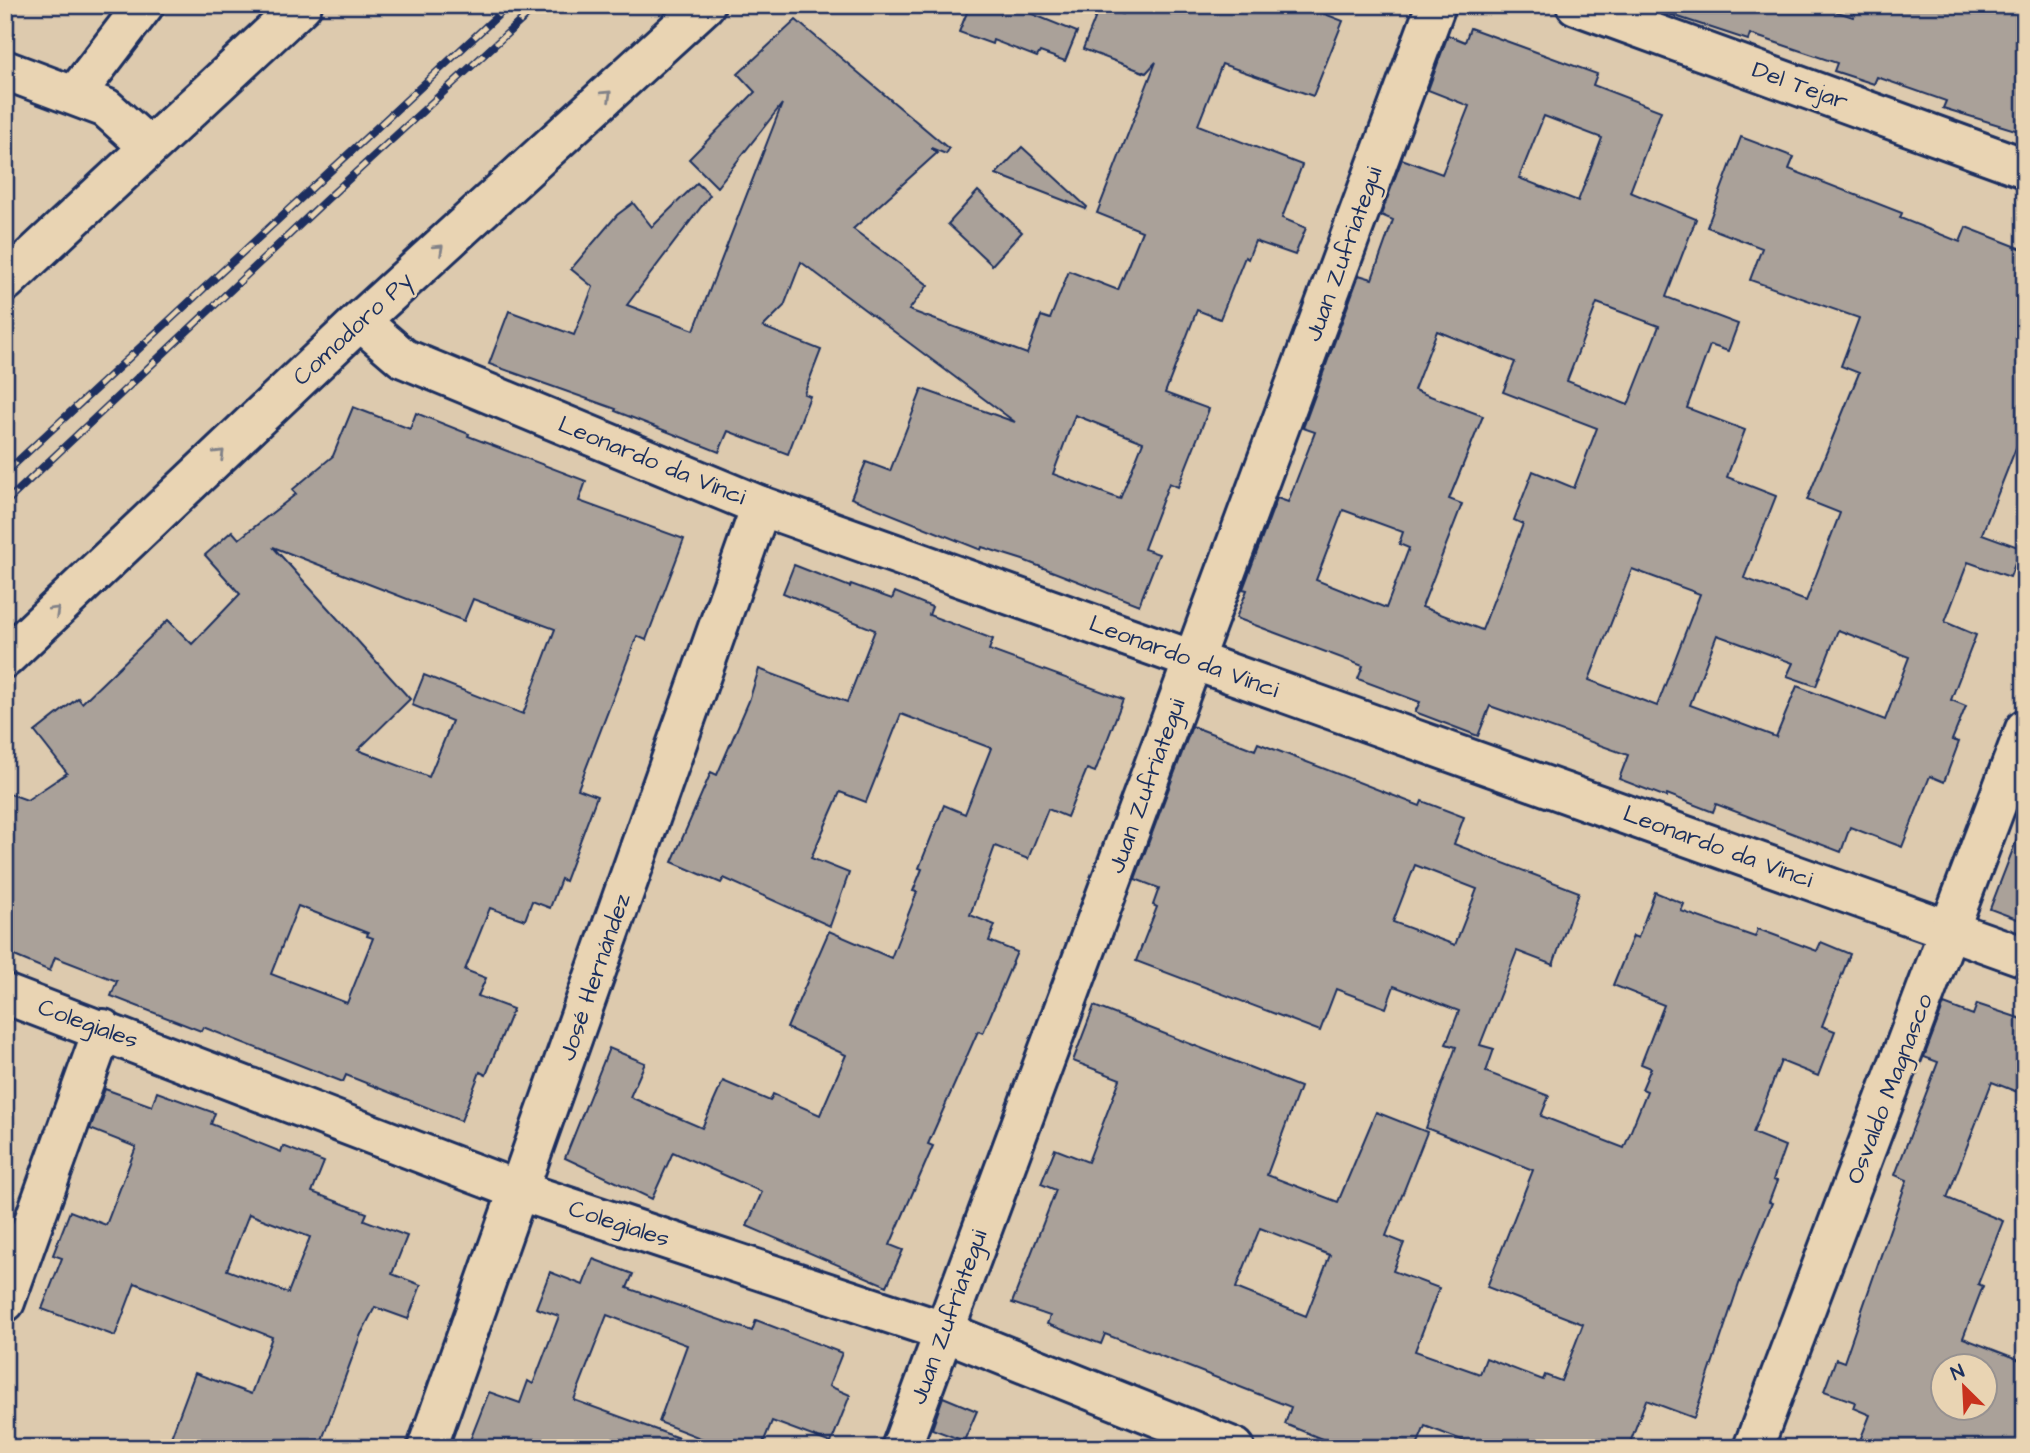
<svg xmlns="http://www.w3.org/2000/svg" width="2030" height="1453" viewBox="0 0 2030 1453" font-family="'Architects Daughter',sans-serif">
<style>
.building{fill:#aaa199;stroke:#1b2f5e;stroke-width:2;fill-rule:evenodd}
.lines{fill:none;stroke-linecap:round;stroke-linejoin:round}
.minor-casing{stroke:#1b2f5e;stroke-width:44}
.secondary-casing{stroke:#1b2f5e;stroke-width:44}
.primary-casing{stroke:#1b2f5e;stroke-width:44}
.minor{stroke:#e9d4b3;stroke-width:38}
.secondary{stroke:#e9d4b3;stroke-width:38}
.primary{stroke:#e9d4b3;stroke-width:38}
.rail-casing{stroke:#1b2f5e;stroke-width:8}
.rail{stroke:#e9d4b3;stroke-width:5;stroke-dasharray:16;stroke-linecap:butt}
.oneway{stroke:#828288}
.labels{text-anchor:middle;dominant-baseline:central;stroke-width:5;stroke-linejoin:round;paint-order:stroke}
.street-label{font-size:24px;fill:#1b2f5e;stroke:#e9d4b3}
</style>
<rect width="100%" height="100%" fill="#ddcaae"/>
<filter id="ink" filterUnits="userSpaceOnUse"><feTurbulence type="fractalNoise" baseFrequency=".0143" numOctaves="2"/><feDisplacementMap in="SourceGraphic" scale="14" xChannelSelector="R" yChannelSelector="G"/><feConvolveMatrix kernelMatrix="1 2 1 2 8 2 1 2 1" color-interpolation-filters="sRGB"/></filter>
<g filter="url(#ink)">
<g class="building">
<polygon points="970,5 1010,5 1077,32 1065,61 1040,52 1037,57 993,40 992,44 959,32"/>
<path d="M1126,5H1302L1343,21L1313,96L1222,64L1198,125L1302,165L1282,218L1306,228L1295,255L1255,241L1248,259L1245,257L1220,319L1197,310L1165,393L1209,409L1178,487L1169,483L1144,549L1159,554L1139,605L1023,560L982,547L981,550L851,498L866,462L890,471L922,389L1015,422L801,262L784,306L763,327L821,350L804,394L810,396L788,454L728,431L719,452L615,411L616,409L489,364L509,311L574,335L593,287L571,269L617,215L633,203L652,227L697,183L710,195L627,305L694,330L782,104L717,187L689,159L755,92L738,74L796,20L949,149L946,154L931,148L937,153L853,229L928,285L909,310L1027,354L1041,316L1050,319L1069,271L1118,290L1142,231L1097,213L1156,62L1146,73L1083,49L1100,6L1122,14ZM1075,415L1143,442L1120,499L1053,474Z"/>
<polygon points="1661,5 1816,5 1853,17 1857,5 2025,5 2025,133 1943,108 1946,101 1877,77 1874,84 1834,71 1837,63 1750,34 1748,40 1660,11"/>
<path d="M1470,28L1597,74L1593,85L1661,111L1630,192L1696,219L1666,297L1738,324L1728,351L1710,345L1687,408L1745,430L1727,477L1776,496L1744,578L1806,601L1840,513L1807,500L1859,373L1841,366L1859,318L1750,280L1762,248L1707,227L1741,137L1794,157L1789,169L1902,213L1900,218L1960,242L1966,227L2025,250V425L1982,534L2021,548L2010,577L1968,562L1945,622L1976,635L1951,700L1966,706L1952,740L1959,742L1944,782L1930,776L1902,847L1850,827L1841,852L1716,804L1713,812L1667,794L1666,797L1619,779L1628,755L1490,706L1478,736L1415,712L1420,702L1358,679L1363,666L1236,618L1247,590L1243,589L1277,498L1288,502L1315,432L1303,428L1359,275L1372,279L1393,220L1381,215L1402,159L1442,174L1469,106L1428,90L1448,35L1465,42ZM1544,116L1602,138L1578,201L1519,178ZM1597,303L1659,326L1628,405L1567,381ZM1437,331L1515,362L1503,392L1597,428L1574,488L1533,471L1514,520L1523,524L1482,630L1422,607L1462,504L1449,499L1483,416L1414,390ZM1343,510L1403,532L1399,544L1409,548L1386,608L1316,580ZM1632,569L1700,594L1657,706L1589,680ZM1838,630L1909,657L1885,720L1797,686L1776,737L1690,705L1717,635L1793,663L1787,676L1816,686Z"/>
<polygon points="1022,147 1087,207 1086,209 996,174"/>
<polygon points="978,191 1022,232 992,265 948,224"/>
<path d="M353,407L410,429L416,413L469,434L468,436L586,481L579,501L684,539L646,640L637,636L578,789L597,796L565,881L561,879L550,908L532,901L525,920L490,908L465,970L486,978L478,996L513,1009L486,1075L480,1072L461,1121L346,1075L343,1082L203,1027L201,1031L111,996L117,981L55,957L50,971L5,952V792L27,800L67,773L35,732L78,698L82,703L168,620L192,644L240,594L205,555L232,531L239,539L296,494L292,490L333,456ZM273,547L464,621L473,599L555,629L523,714L424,675L412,705L452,721L429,777L358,750L410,699ZM298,906L368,933L367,936L373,938L347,1003L271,974Z"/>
<polygon points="794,565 850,587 851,584 892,599 895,592 932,607 929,615 993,639 989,650 1123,699 1095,772 1087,769 1067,817 1048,809 1028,859 995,846 970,915 995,925 989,941 1017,952 983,1033 978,1031 928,1144 933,1146 890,1245 903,1250 887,1286 747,1226 762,1192 673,1152 652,1199 565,1158 609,1048 645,1063 630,1097 702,1128 723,1081 770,1101 773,1094 820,1115 846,1055 787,1028 829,931 891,958 917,892 913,891 922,869 919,868 944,805 965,814 991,748 901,714 866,802 840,792 811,858 849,873 830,926 724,878 721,883 672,862 711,772 717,775 749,701 759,669 847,702 875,630 783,593"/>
<path d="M1192,726L1255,750L1258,743L1420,806L1422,801L1464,817L1454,844L1579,892L1553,965L1517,951L1480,1045L1494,1049L1486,1072L1549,1096L1541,1116L1624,1148L1647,1091L1642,1089L1651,1068L1641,1064L1664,1005L1613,985L1633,936L1638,938L1655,892L1684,904L1681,911L1755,937L1758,929L1817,951L1821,942L1850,954L1822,1026L1835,1031L1818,1076L1781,1061L1753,1133L1785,1146L1773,1180L1777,1181L1769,1202L1772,1203L1739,1284L1694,1418L1646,1400L1628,1448H1483L1425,1426L1416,1448H1344L1285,1424L1291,1407L1105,1334L1101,1344L1047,1324L1050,1316L1012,1303L1056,1190L1041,1184L1055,1149L1088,1162L1120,1079L1073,1061L1094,1006L1300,1087L1267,1175L1338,1202L1376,1112L1427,1132L1386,1236L1404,1243L1393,1271L1439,1288L1415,1351L1480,1374L1486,1358L1543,1380L1545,1375L1561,1381L1583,1324L1487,1287L1533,1170L1426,1128L1456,1047L1446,1044L1459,1011L1394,986L1386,1008L1336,989L1320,1031L1136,961L1157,907L1153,905L1159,888L1135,879ZM1415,865L1477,889L1455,945L1393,922ZM1260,1228L1330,1255L1306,1316L1236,1288Z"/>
<polygon points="2022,826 2025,826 2025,922 1990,909"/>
<path d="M1944,1004L1973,1015L1977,1004L2025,1020V1095L1992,1082L1947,1198L2003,1221L1978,1284L1983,1286L1963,1338L2025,1362V1448H1857L1870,1415L1853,1408L1855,1402L1824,1391L1836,1359L1844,1362L1907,1180L1895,1175L1938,1062L1924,1057ZM1942,1366H1984V1408H1942Z"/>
<path d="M105,1089L152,1106L157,1092L215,1113L211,1124L281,1152L283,1146L324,1162L312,1192L367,1213L364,1220L407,1236L392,1274L421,1285L408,1319L375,1307L361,1334L319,1448H167L195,1373L251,1394L272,1337L135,1283L115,1336L42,1309L62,1258L53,1255L70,1211L106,1225L136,1147L90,1129ZM249,1214L310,1237L288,1293L227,1270Z"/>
<polygon points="593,1259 633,1274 627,1288 752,1331 756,1320 842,1353 829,1386 850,1395 831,1443 772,1421 761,1448 726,1448 659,1422 687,1345 607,1315 574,1400 695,1444 694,1448 467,1448 489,1392 520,1403 528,1381 533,1384 559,1316 536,1308 550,1272 583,1285"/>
<polygon points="943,1397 977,1411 964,1441 932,1429"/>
</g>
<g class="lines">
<defs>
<g id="minor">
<polyline points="1576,5 2025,168"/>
<polyline points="5,70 106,108 148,146"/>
<polyline points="75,95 144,5"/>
<polyline points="360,321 403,358 761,506 2025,957"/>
<polyline points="5,994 520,1191 943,1331 1235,1448"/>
<polyline points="5,1302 103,1029"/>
<polyline points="427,1448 761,506"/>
<polyline points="901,1448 1436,5"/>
<polyline points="1753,1448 2025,729"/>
</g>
<polyline id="secondary" points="5,658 360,321 705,5"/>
<polyline id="primary" points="5,282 302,5"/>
</defs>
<use href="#minor" class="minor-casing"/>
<use href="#secondary" class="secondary-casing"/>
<use href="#primary" class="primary-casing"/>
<use href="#minor" class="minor"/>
<use href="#secondary" class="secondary"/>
<use href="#primary" class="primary"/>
<defs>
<g id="rail">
<polyline points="5,473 509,5"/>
<polyline points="5,503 326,200 538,5"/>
</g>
</defs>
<use href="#rail" class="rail-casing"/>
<use href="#rail" class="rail"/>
</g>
<defs><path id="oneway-chevron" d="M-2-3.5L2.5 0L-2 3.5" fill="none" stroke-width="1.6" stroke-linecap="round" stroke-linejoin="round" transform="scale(1.75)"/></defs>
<g class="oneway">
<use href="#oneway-chevron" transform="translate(607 95) rotate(-43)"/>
<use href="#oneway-chevron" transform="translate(439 249) rotate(-43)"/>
<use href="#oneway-chevron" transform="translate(220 454) rotate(-44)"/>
<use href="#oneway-chevron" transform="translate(55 611) rotate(-44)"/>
</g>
</g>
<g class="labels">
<g class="street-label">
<text transform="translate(1800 86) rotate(20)">Del Tejar</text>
<text transform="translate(1344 254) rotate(-70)">Juan Zufriategui</text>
<text transform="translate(353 329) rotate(-43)">Comodoro Py</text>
<text transform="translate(652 461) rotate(22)">Leonardo da Vinci</text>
<text transform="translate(1184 657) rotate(20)">Leonardo da Vinci</text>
<text transform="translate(1147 786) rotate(-70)">Juan Zufriategui</text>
<text transform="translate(1718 847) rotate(20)">Leonardo da Vinci</text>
<text transform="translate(595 977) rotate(-71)">José Hernández</text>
<text transform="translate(88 1024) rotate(20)">Colegiales</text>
<text transform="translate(1890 1089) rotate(-69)">Osvaldo Magnasco</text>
<text transform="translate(619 1224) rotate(18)">Colegiales</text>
<text transform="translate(949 1317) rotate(-70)">Juan Zufriategui</text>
</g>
</g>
<rect width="2030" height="1453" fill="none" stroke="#e9d4b3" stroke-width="28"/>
<rect x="14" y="14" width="2002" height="1425" fill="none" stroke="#1b2f5e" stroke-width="2.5" filter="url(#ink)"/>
<g transform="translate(1964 1387) rotate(336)"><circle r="33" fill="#e9d4b3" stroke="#979291" stroke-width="2"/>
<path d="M0-5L12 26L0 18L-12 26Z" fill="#c8321e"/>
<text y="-10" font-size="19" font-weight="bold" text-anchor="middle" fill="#1b2f5e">N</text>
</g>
</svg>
